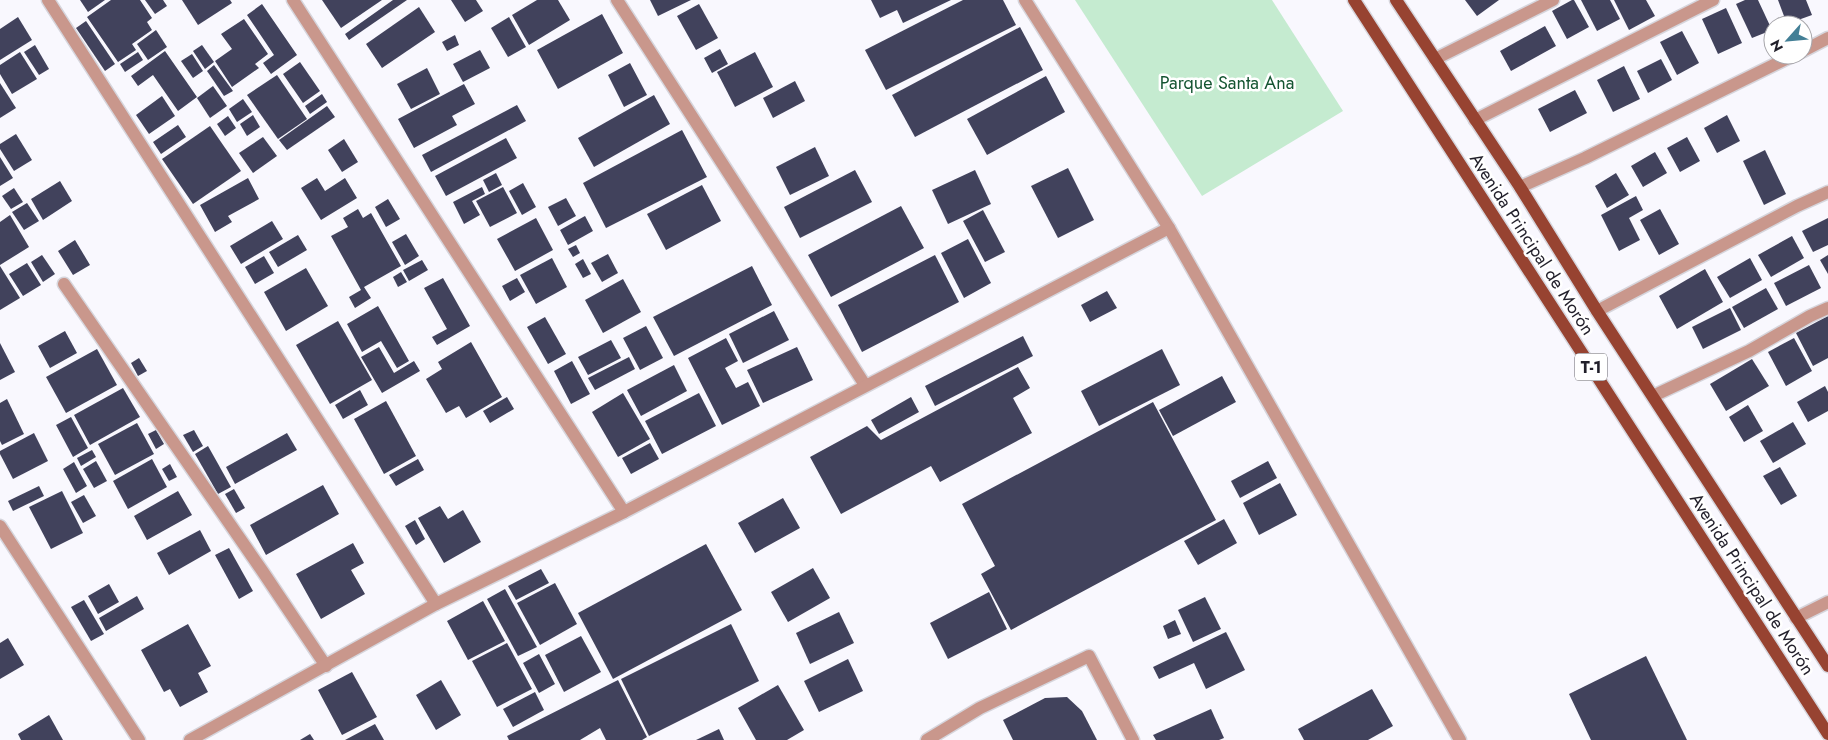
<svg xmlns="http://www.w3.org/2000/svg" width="1828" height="740" viewBox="0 0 1828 740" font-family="Jost,sans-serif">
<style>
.green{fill:#c5ebd0}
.building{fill:#41425c}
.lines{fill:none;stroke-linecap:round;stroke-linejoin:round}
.minor-casing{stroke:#d6d5dc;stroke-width:15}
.primary-casing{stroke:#d6d5dc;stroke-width:15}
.minor{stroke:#c9978c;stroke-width:12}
.primary{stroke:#974331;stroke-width:12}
.labels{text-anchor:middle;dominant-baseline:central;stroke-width:5;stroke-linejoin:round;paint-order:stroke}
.shield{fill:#fff;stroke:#64626a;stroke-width:1}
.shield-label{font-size:16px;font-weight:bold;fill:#211f2a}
.park-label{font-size:18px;fill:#155532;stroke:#fff}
.street-label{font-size:18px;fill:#211f2a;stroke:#fff}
</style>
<rect width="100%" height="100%" fill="#f9f8fe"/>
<polygon class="green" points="1075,0 1272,0 1343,111 1202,196"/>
<g class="building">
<polygon points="80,0 105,0 88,12"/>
<polygon points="111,0 140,0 152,18 147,22 152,30 132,44 136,50 118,62 87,17"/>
<polygon points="145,0 163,0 167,6 155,14"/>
<polygon points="182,0 230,0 232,3 198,25"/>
<polygon points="322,0 382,0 341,28"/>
<polygon points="393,0 407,0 349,40 345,34"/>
<polygon points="451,0 476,0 483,11 465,22"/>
<polygon points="537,0 558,0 570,20 529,45 512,15"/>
<polygon points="650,0 691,0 658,16"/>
<polygon points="871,0 951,0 903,23 897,10 880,18"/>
<polygon points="963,0 1003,0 1016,25 886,90 865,50"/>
<polygon points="1465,0 1499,0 1477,16"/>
<polygon points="1572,0 1574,0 1589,27 1567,39 1552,11"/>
<polygon points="1581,0 1610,0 1620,19 1597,31"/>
<polygon points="1614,0 1646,0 1655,16 1629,30"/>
<polygon points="1745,0 1758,0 1772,30 1752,38 1736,4"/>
<polygon points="1778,0 1806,0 1812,15 1787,24"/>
<polygon points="262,4 297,55 271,74 263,63 274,55 247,15"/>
<polygon points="699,4 718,38 696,50 677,16"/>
<polygon points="419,7 435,32 382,68 366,44"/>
<polygon points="1726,8 1742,43 1718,54 1702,19"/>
<polygon points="602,14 623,53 558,89 537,50"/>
<polygon points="18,17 32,40 0,60 0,29"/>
<polygon points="509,17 526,47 508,57 491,28"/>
<polygon points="244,19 268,54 255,64 259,68 232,87 215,61 232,49 221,34"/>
<polygon points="86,21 115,64 105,71 76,28"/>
<polygon points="1545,26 1556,46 1511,71 1500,51"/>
<polygon points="1020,27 1043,70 915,137 892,95"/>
<polygon points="156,30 167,47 148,60 137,44"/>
<polygon points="1682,31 1699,63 1677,75 1660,42"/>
<polygon points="455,35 459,45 447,51 442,42"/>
<polygon points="35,45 49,69 39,75 24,52"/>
<polygon points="202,45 214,62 205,69 193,51"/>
<polygon points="720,49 728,64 712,73 704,58"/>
<polygon points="480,50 490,68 463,82 453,64"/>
<polygon points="165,51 197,97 178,111 153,75 138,86 131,76"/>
<polygon points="20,52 37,79 12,94 0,74 0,65"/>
<polygon points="138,52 143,60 125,72 120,64"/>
<polygon points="755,52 773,87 735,107 717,72"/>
<polygon points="192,54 203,71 193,78 181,61"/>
<polygon points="1661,59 1672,80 1648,93 1637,71"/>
<polygon points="300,62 320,91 303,103 283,74"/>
<polygon points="630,63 647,95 624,107 608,75"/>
<polygon points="214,65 233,91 224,96 207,71"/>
<polygon points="1624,66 1640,99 1613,112 1597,80"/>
<polygon points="427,68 440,94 411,109 397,84"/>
<polygon points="277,75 307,119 278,139 247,95"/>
<polygon points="1046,76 1065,112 987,155 967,119"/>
<polygon points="795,81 805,101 773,118 763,98"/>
<polygon points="0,83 16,108 0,118"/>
<polygon points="464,84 475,104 452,116 457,125 414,148 398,119"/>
<polygon points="213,86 227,106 210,118 197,98"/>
<polygon points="1575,90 1587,113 1550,132 1538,109"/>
<polygon points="322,94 327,102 310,114 305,106"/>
<polygon points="654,95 670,124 594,167 578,138"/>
<polygon points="162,96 175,116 149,134 136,115"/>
<polygon points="243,99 252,112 237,122 229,109"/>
<polygon points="517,105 526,121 431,172 422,155"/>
<polygon points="327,106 335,117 287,150 279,140"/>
<polygon points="253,115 260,127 247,136 240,124"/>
<polygon points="1727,115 1740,141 1717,153 1704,128"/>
<polygon points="228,116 236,128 225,136 217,124"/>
<polygon points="178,125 186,137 161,154 153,142"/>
<polygon points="210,126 241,171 193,204 162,159"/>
<polygon points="682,130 707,177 606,228 583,183"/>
<polygon points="16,134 32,160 14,171 0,149 0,144"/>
<polygon points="263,137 277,156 253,173 239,153"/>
<polygon points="1687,137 1700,161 1680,172 1667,148"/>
<polygon points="506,138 517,158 446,196 435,176"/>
<polygon points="344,139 358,162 342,172 328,150"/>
<polygon points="815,147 829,176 790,195 776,167"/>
<polygon points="1765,150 1786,194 1764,205 1743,161"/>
<polygon points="1655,152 1667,173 1643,187 1631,166"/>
<polygon points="0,157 13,178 0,186"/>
<polygon points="1068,168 1094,220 1058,238 1031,186"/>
<polygon points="855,170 872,202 800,238 784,207"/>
<polygon points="975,170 991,204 948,224 932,190"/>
<polygon points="496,173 502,185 489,192 483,180"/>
<polygon points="1616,173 1629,195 1607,208 1595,186"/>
<polygon points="248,178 259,199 228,216 232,222 215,232 200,205"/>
<polygon points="317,178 325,191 345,178 357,198 321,220 301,188"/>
<polygon points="60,181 72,201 43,220 31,199"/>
<polygon points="523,183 536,207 522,215 509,191"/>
<polygon points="702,185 721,221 666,250 647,214"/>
<polygon points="482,187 485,194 472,201 480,215 464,224 453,202"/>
<polygon points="503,187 517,213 490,227 476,201"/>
<polygon points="14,188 23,202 11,209 2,196"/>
<polygon points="1636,196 1643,210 1629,218 1640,240 1619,251 1601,215"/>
<polygon points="566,198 576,216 558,226 548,207"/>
<polygon points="388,199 400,219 386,227 375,207"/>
<polygon points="27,203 39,221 24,230 12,212"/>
<polygon points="901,206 924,248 831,297 808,255"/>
<polygon points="358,209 363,218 371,213 401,266 364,287 371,298 355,308 349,297 361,290 331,236 348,227 343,218"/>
<polygon points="1660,209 1679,244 1659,255 1640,220"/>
<polygon points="983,210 1005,252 985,262 963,221"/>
<polygon points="10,215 29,247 0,265 0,222"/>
<polygon points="585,216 593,231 568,245 560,230"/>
<polygon points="536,218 553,250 515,271 497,239"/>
<polygon points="1828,218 1828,245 1813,252 1802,231"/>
<polygon points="272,221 283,239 241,264 230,246"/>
<polygon points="406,234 419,256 405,265 392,242"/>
<polygon points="298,235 307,250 278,267 269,252"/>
<polygon points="1792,236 1804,258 1771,277 1758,255"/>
<polygon points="968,239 991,283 964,298 941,253"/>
<polygon points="75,240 90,265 73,275 58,251"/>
<polygon points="576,245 580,253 573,257 568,249"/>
<polygon points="608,254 618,273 602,282 591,263"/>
<polygon points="42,255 55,274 43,282 31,262"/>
<polygon points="935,255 959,302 862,352 838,305"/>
<polygon points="1828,255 1828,274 1820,260"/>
<polygon points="264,256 274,273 255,284 245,267"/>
<polygon points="552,258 567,287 536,304 520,275"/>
<polygon points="1750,258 1762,280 1730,298 1717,277"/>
<polygon points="583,259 591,274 583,278 575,264"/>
<polygon points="422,260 428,270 409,281 403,270"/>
<polygon points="27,263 41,285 23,296 9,274"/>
<polygon points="1809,265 1821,288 1786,306 1774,283"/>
<polygon points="0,266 20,298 0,310"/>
<polygon points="752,266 772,305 674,356 653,317"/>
<polygon points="306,268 328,306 286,331 264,292"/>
<polygon points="1705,269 1723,302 1677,329 1659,296"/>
<polygon points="401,272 407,282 398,287 393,277"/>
<polygon points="443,278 470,326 437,345 432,337 447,329 424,288"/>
<polygon points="517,278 525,292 510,301 502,286"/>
<polygon points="623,279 641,312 603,333 585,300"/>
<polygon points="1766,288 1778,309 1744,328 1732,307"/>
<polygon points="1107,291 1117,308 1090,322 1081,305"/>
<polygon points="378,306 409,361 397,368 381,341 362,352 347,324"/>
<polygon points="1730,308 1741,330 1703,349 1692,327"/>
<polygon points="774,311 789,340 743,363 729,334"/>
<polygon points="1828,316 1828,358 1813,366 1796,333"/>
<polygon points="545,317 566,354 548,364 527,327"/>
<polygon points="338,321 372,380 330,404 296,345"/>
<polygon points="646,326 663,358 640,370 623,338"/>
<polygon points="65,331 77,353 50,368 38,346"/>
<polygon points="1023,336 1033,356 935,406 925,386"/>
<polygon points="726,338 738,361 725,368 736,388 748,382 760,406 722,425 688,358"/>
<polygon points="1794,338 1812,371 1786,386 1768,352"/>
<polygon points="611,340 621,358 588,375 578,357"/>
<polygon points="471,342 502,397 466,418 459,406 446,413 426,379 442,369 438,362"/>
<polygon points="0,343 15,372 0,380"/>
<polygon points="379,347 394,373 414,361 420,371 382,393 361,357"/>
<polygon points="797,347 813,380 763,403 747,370"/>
<polygon points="97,349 117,385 66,413 46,377"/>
<polygon points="1162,349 1180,385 1099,426 1081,391"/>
<polygon points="629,357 635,369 595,390 588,378"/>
<polygon points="139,358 147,371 138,376 131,363"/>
<polygon points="1752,359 1769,386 1726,411 1710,384"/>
<polygon points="572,361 590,394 571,404 554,371"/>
<polygon points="674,365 687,391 641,416 627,390"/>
<polygon points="1018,367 1030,388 1013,398 1032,433 940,482 931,466 841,514 810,457 867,426 881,440"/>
<polygon points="1222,376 1236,402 1173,436 1159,410"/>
<polygon points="1825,386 1828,392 1828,411 1808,422 1797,402"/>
<polygon points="123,388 140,417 90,445 74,415"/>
<polygon points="360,390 368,405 343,419 335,405"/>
<polygon points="623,393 650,439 618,457 592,412"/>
<polygon points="699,393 716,426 662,454 645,421"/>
<polygon points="507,397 514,409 490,423 483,411"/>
<polygon points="911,397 919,412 879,434 871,420"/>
<polygon points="7,399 24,434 2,445 0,441 0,403"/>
<polygon points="386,401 416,456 384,474 354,419"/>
<polygon points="1153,402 1216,520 1011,630 981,574 995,566 962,504"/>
<polygon points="1748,405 1763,431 1744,442 1729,417"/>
<polygon points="71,417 88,448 73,457 56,425"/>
<polygon points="1793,422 1806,444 1773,463 1760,441"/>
<polygon points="137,423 154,454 115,475 98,444"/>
<polygon points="156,430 164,444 156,449 148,434"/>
<polygon points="194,430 203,446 193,452 183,435"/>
<polygon points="34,433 48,461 13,479 0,454 0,451"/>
<polygon points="287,433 297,450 235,484 226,467"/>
<polygon points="650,443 659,459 631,474 622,458"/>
<polygon points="208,446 231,487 218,494 195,454"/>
<polygon points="92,450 96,457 81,466 77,458"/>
<polygon points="152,459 167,487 128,509 113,481"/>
<polygon points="418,459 424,470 396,486 389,475"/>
<polygon points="96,461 107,481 94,488 83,469"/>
<polygon points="1268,461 1277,478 1240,498 1231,481"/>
<polygon points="74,462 87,486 76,493 63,469"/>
<polygon points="170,464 177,477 169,481 162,469"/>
<polygon points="1780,467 1797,496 1781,505 1763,476"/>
<polygon points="1280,483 1297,515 1259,535 1243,503"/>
<polygon points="323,485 339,514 266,555 250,525"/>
<polygon points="39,486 44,496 13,511 8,501"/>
<polygon points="234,489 245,508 236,513 225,494"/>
<polygon points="62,491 83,533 51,549 29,507"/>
<polygon points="178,491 192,515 147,540 134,516"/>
<polygon points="84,495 96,516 83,523 71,502"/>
<polygon points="783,498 800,528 755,553 738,523"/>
<polygon points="440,506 448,519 463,510 481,542 444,563 418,518"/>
<polygon points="1224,519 1237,543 1198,565 1184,541"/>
<polygon points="415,520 425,539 416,545 405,526"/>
<polygon points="200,530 211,551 169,575 157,553"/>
<polygon points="353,543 364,563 351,570 365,594 321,619 296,574"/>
<polygon points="706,544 742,610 613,679 578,613"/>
<polygon points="229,548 253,591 239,599 215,555"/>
<polygon points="813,568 830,598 788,622 771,592"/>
<polygon points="541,569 549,583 516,600 508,586"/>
<polygon points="555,583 577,624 540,645 517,603"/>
<polygon points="109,584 119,602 98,614 88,596"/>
<polygon points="505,589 537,647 518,656 487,599"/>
<polygon points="989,592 1007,629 948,659 930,623"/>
<polygon points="137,596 144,609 106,631 99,618"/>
<polygon points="1205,597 1221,629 1193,642 1178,610"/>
<polygon points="84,600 104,634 91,641 71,607"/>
<polygon points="483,601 505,641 468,660 447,621"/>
<polygon points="839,612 854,643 810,664 796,633"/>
<polygon points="1175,620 1181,634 1168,639 1163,626"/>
<polygon points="188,624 211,666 198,673 208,692 180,707 170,689 164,692 141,650"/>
<polygon points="731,624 759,681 649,736 621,679"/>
<polygon points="1226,632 1245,670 1206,689 1194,663 1159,679 1153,667"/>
<polygon points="581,636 601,672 564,692 545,655"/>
<polygon points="8,638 24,665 0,679 0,643"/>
<polygon points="507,643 532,689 497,707 472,661"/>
<polygon points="539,654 555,684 539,693 523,663"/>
<polygon points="1646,656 1687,740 1591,740 1569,694"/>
<polygon points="848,659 863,691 819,712 804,681"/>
<polygon points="352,672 377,717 342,735 318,690"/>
<polygon points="441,680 461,715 436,730 416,695"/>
<polygon points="618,680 647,737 642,740 606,740 600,728 580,740 509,740 507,736"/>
<polygon points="778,685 804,730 787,740 756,740 738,708"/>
<polygon points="1372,689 1393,726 1368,740 1304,740 1298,729"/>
<polygon points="535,692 544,710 513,727 503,709"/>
<polygon points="1067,697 1082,711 1097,740 1013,740 1003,720 1045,698"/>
<polygon points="1211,709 1224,738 1219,740 1156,740 1153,735"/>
<polygon points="49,715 63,740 21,740 18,734"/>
<polygon points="375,724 384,740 345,740"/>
<polygon points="719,729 724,740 696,740"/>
<polygon points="310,734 314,740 300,740"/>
</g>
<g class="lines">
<defs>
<g id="minor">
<polyline points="48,0 436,604"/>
<polyline points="293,0 624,512"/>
<polyline points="617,0 865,385"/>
<polyline points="1025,0 1169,228 1460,740"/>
<polyline points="1803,51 1828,38"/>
<polyline points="1435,59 1553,0"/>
<polyline points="1475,120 1713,0"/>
<polyline points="1520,187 1585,158 1794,55"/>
<polyline points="64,284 263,572 326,666"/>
<polyline points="1597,311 1797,206 1828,192"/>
<polyline points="1653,396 1749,351 1810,316 1828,308"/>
<polyline points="0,526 139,740"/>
<polyline points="1796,618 1828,602"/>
<polyline points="190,740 436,604 624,512 1169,228"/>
<polyline points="927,740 980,708 1089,656 1133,740"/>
</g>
<g id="primary">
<polyline points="1354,0 1828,734"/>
<polyline points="1396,0 1520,187 1597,311 1828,666"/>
</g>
</defs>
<use href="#minor" class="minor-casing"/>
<use href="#primary" class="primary-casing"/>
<use href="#minor" class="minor"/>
<use href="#primary" class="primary"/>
</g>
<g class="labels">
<rect class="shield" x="1575" y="353.5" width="32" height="27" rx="4"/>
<g class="shield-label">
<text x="1591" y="367">T-1</text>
</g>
<g class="park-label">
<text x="1227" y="83">Parque Santa Ana</text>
</g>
<g class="street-label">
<text transform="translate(1532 244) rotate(57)">Avenida Principal de Morón</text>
<text transform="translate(1752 584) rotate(57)">Avenida Principal de Morón</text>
</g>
</g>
<g transform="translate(1788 40) rotate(243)"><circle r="24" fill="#ffffff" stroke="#a6a5aa"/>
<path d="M0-4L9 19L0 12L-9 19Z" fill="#437f96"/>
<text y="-8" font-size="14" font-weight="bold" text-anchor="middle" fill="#211f2a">N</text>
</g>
</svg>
